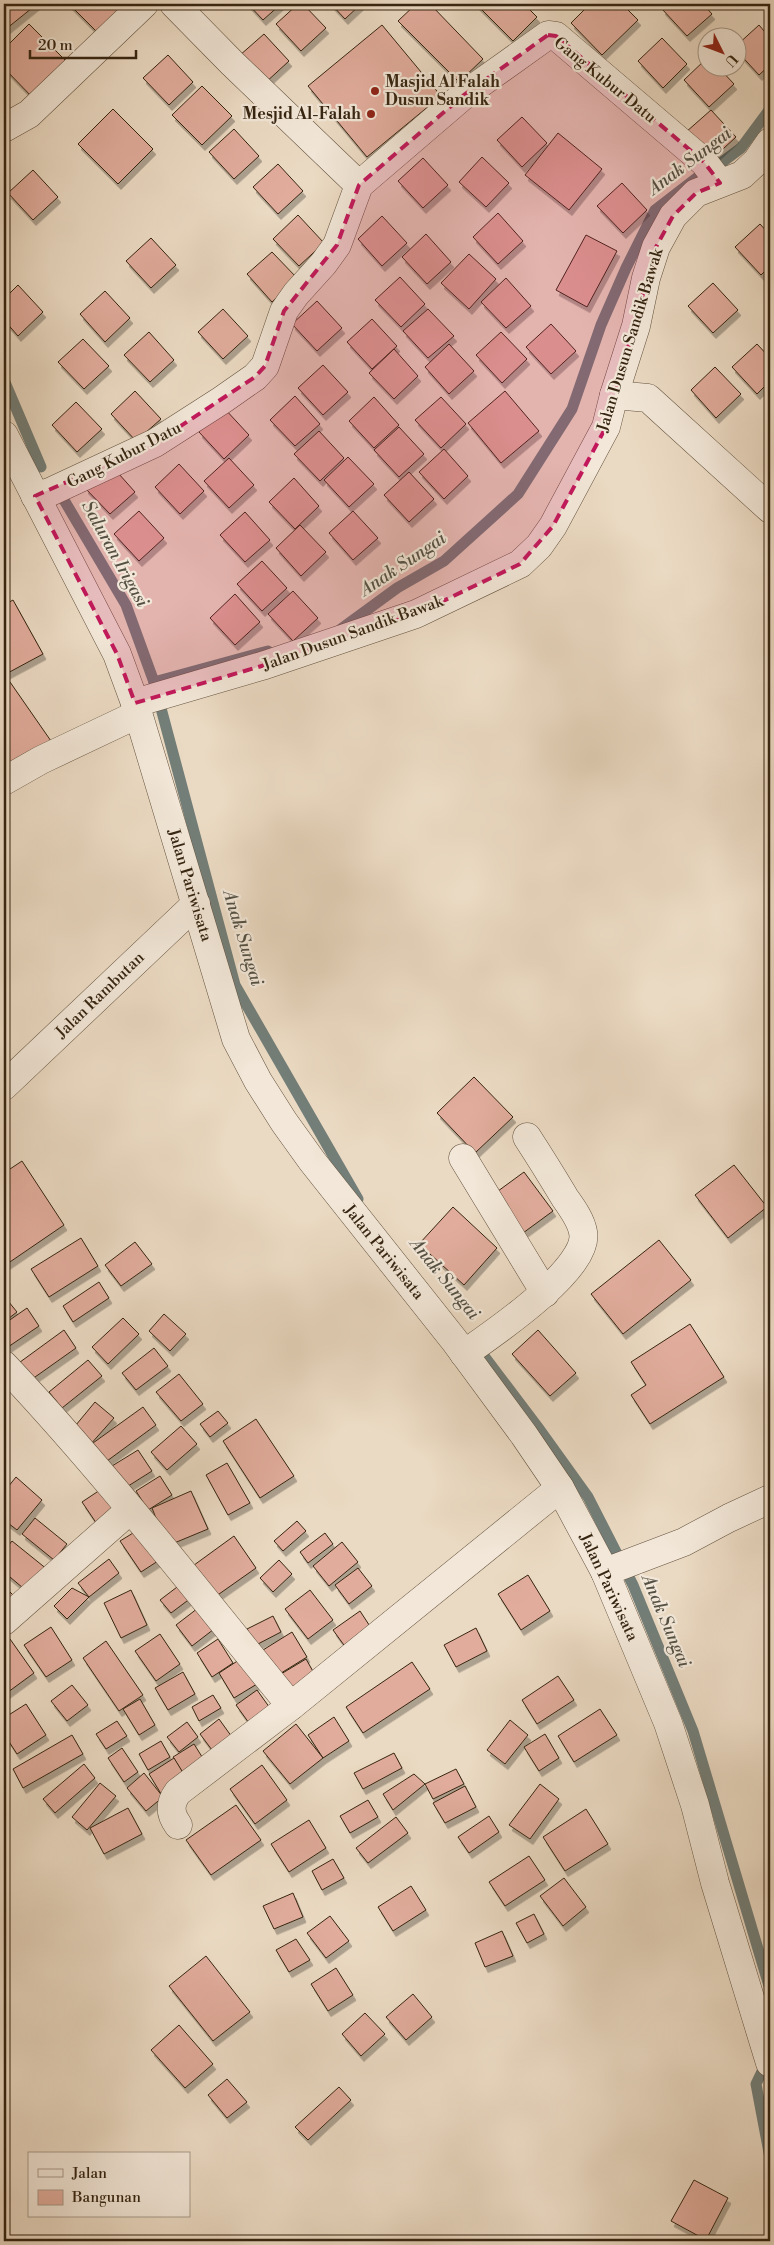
<svg xmlns="http://www.w3.org/2000/svg" width="774" height="2245" viewBox="0 0 774 2245" font-family="'Libre Bodoni',serif">
<style>
.lines{fill:none;stroke-linecap:round;stroke-linejoin:round}
.stream{stroke:#737e78;stroke-width:11}
.building{fill:#e1ac9c;stroke:#362511;filter:url(#shadow)}
.minor-casing{stroke:#63523e;stroke-width:29}
.minor{stroke:#f2e7d8;stroke-width:28}
.marked{fill:#c2185b;fill-opacity:0.2;stroke:#c2185b;stroke-width:4;stroke-dasharray:10 6;stroke-linejoin:round}
.poi-dot{fill:#8f2418;stroke:#f2e7d8;stroke-width:2}
.labels{text-anchor:middle;dominant-baseline:central;stroke-width:4.5;stroke-linejoin:round;paint-order:stroke}
.street-label{font-size:16px;fill:#362511;stroke:#f2e7d8}
.poi-label{font-size:16px;font-weight:bold;fill:#362511;stroke:#f2e7d8;text-anchor:start}
.water-label{font-size:18px;font-style:italic;fill:#545144;stroke:#f2e7d8}
</style>
<defs>
<filter id="shadow"><feDropShadow dx="3" dy="5.5" stdDeviation="0" flood-color="#0004"/></filter>
</defs>
<rect width="100%" height="100%" fill="#ebdac3"/>
<filter id="stains"><feTurbulence type="fractalNoise" baseFrequency=".004" numOctaves="4"/><feColorMatrix values="0 0 0 0 .2 0 0 0 0 .09 0 0 0 0 .02 0 0 0 .5 -.17"/></filter>
<radialGradient id="worn" r=".72"><stop offset=".6" stop-color="#630" stop-opacity="0"/><stop offset="1" stop-color="#630" stop-opacity=".3"/></radialGradient>
<g class="lines">
<g class="stream">
<polyline points="4,380 41,467"/>
<polyline points="64,500 126,605 154,682"/>
<polyline points="341,629 397,588 444,561 518,494 572,409 601,325 626,268 655,210 699,176 717,166 741,148 770,109"/>
<polyline points="268,651 154,682 235,985 358,1199"/>
<polyline points="475,1344 537,1426 588,1497 633,1585 693,1731 770,1989"/>
<polyline points="767,2061 756,2084 770,2158"/>
</g>
</g>
<g class="building">
<polygon points="4,4 37,4 6,29 4,27"/>
<polygon points="69,4 130,4 99,34"/>
<polygon points="248,4 281,4 263,20"/>
<polygon points="298,4 303,4 326,28 301,51 276,24"/>
<polygon points="331,4 361,4 345,19"/>
<polygon points="416,4 430,4 483,59 459,82 398,21"/>
<polygon points="476,4 524,4 537,17 513,41"/>
<polygon points="590,4 622,4 638,20 602,55 571,23"/>
<polygon points="668,4 703,4 712,14 687,36 662,9"/>
<polygon points="29,24 69,64 34,99 4,68 4,49"/>
<polygon points="382,25 441,96 367,157 308,86"/>
<polygon points="759,25 770,38 770,65 759,75 736,50 736,46"/>
<polygon points="264,34 289,61 264,84 239,56"/>
<polygon points="662,38 687,64 663,88 638,61"/>
<polygon points="168,55 193,82 169,105 143,78"/>
<polygon points="706,59 706,68 719,68 734,84 709,107 684,80"/>
<polygon points="202,86 232,116 202,145 172,115"/>
<polygon points="113,109 153,149 118,184 78,144"/>
<polygon points="711,110 736,137 711,160 686,132"/>
<polygon points="522,117 547,143 522,167 497,140"/>
<polygon points="234,129 259,156 234,179 209,152"/>
<polygon points="558,133 602,169 569,210 525,175"/>
<polygon points="482,157 509,183 486,207 459,182"/>
<polygon points="423,158 448,185 423,208 398,181"/>
<polygon points="278,164 303,191 278,214 253,187"/>
<polygon points="33,170 58,197 33,220 8,193"/>
<polygon points="622,183 647,210 623,233 597,206"/>
<polygon points="498,213 523,241 498,264 473,237"/>
<polygon points="298,215 324,243 299,266 273,239"/>
<polygon points="382,216 407,243 382,266 358,239"/>
<polygon points="760,224 770,235 770,266 761,275 735,247"/>
<polygon points="426,234 451,262 427,284 402,257"/>
<polygon points="586,235 617,251 587,307 556,290"/>
<polygon points="151,238 176,265 151,288 126,261"/>
<polygon points="272,252 297,278 272,302 247,274"/>
<polygon points="469,254 496,279 469,309 441,283"/>
<polygon points="400,277 425,304 401,327 375,300"/>
<polygon points="506,278 531,306 506,328 481,302"/>
<polygon points="713,283 738,310 713,333 688,306"/>
<polygon points="18,285 43,312 18,336 4,320 4,299"/>
<polygon points="105,291 130,318 105,342 80,314"/>
<polygon points="317,301 342,328 317,351 292,324"/>
<polygon points="223,309 248,336 223,359 198,332"/>
<polygon points="428,309 454,336 428,358 403,331"/>
<polygon points="372,319 397,346 372,369 347,342"/>
<polygon points="551,324 576,351 551,374 526,347"/>
<polygon points="149,332 174,360 150,382 124,355"/>
<polygon points="501,332 527,359 502,383 476,355"/>
<polygon points="83,339 109,366 84,389 58,362"/>
<polygon points="449,344 474,371 449,394 425,367"/>
<polygon points="757,344 770,358 770,381 757,394 732,367"/>
<polygon points="394,349 418,376 394,399 369,373"/>
<polygon points="323,365 348,392 323,415 298,388"/>
<polygon points="715,367 741,394 716,418 691,390"/>
<polygon points="135,391 161,419 136,441 111,414"/>
<polygon points="505,391 539,431 501,463 468,423"/>
<polygon points="295,396 320,424 295,446 270,420"/>
<polygon points="374,397 399,425 374,448 349,421"/>
<polygon points="441,397 466,424 441,448 415,420"/>
<polygon points="76,402 102,429 77,452 52,425"/>
<polygon points="224,408 249,435 224,459 199,432"/>
<polygon points="399,427 424,454 399,477 374,450"/>
<polygon points="319,431 344,458 320,481 294,454"/>
<polygon points="444,449 468,476 444,499 419,472"/>
<polygon points="348,457 374,484 349,507 324,480"/>
<polygon points="229,458 254,485 229,508 204,481"/>
<polygon points="110,464 135,492 110,514 85,488"/>
<polygon points="179,464 204,491 180,514 155,487"/>
<polygon points="409,472 434,499 409,522 384,495"/>
<polygon points="294,478 319,506 295,529 269,502"/>
<polygon points="139,511 164,538 139,561 114,534"/>
<polygon points="353,511 378,538 353,560 329,533"/>
<polygon points="245,512 270,540 245,562 220,535"/>
<polygon points="300,525 326,552 301,576 276,548"/>
<polygon points="262,561 287,588 262,611 237,584"/>
<polygon points="293,591 318,618 293,641 268,614"/>
<polygon points="235,594 260,622 235,645 210,618"/>
<polygon points="13,600 43,654 4,675 4,605"/>
<polygon points="10,682 51,741 12,768 4,757 4,686"/>
<polygon points="474,1077 513,1117 475,1153 437,1113"/>
<polygon points="22,1161 64,1225 4,1266 4,1173"/>
<polygon points="734,1165 767,1207 728,1238 695,1195"/>
<polygon points="524,1172 553,1211 523,1233 494,1194"/>
<polygon points="453,1207 497,1248 464,1285 419,1244"/>
<polygon points="81,1238 98,1266 49,1297 31,1269"/>
<polygon points="659,1240 691,1280 623,1334 591,1294"/>
<polygon points="135,1242 152,1264 121,1286 105,1265"/>
<polygon points="99,1282 109,1298 73,1322 63,1306"/>
<polygon points="4,1296 17,1312 4,1322"/>
<polygon points="27,1308 39,1326 8,1347 4,1340 4,1324"/>
<polygon points="164,1314 186,1334 170,1351 149,1331"/>
<polygon points="123,1318 139,1334 108,1364 92,1347"/>
<polygon points="690,1324 724,1377 650,1424 631,1395 646,1385 631,1362"/>
<polygon points="64,1330 76,1348 28,1382 16,1365"/>
<polygon points="538,1330 576,1373 550,1396 512,1354"/>
<polygon points="154,1348 168,1366 136,1390 122,1373"/>
<polygon points="88,1360 102,1376 62,1408 49,1392"/>
<polygon points="179,1374 203,1404 181,1421 156,1392"/>
<polygon points="95,1402 114,1418 89,1446 71,1431"/>
<polygon points="143,1407 156,1425 107,1461 93,1443"/>
<polygon points="218,1411 228,1423 210,1437 200,1424"/>
<polygon points="256,1419 294,1476 260,1498 223,1441"/>
<polygon points="181,1426 197,1444 167,1470 151,1452"/>
<polygon points="138,1450 152,1471 125,1488 112,1466"/>
<polygon points="227,1463 250,1503 228,1515 206,1475"/>
<polygon points="160,1476 172,1495 148,1510 136,1491"/>
<polygon points="16,1477 42,1500 17,1530 4,1520 4,1492"/>
<polygon points="100,1490 117,1514 99,1527 82,1502"/>
<polygon points="191,1491 208,1529 167,1546 152,1508"/>
<polygon points="35,1518 67,1544 54,1560 22,1534"/>
<polygon points="297,1521 306,1531 283,1551 274,1541"/>
<polygon points="138,1530 158,1561 141,1572 120,1541"/>
<polygon points="325,1533 333,1544 308,1563 300,1552"/>
<polygon points="234,1536 256,1568 212,1599 190,1568"/>
<polygon points="12,1541 48,1570 29,1593 4,1572 4,1551"/>
<polygon points="342,1542 358,1562 329,1586 313,1566"/>
<polygon points="109,1559 119,1573 89,1597 78,1583"/>
<polygon points="279,1560 292,1574 273,1592 260,1578"/>
<polygon points="358,1568 372,1586 349,1604 335,1585"/>
<polygon points="528,1575 550,1611 521,1630 498,1594"/>
<polygon points="185,1581 195,1595 171,1613 160,1600"/>
<polygon points="4,1586 19,1601 4,1617"/>
<polygon points="72,1588 89,1597 67,1619 54,1606"/>
<polygon points="131,1590 147,1625 121,1638 104,1603"/>
<polygon points="310,1590 333,1620 308,1639 285,1609"/>
<polygon points="202,1605 218,1626 192,1646 176,1625"/>
<polygon points="360,1611 375,1634 349,1652 333,1630"/>
<polygon points="273,1616 281,1632 256,1645 247,1629"/>
<polygon points="51,1627 72,1660 46,1677 24,1645"/>
<polygon points="476,1628 487,1651 456,1667 444,1645"/>
<polygon points="292,1632 307,1657 278,1675 263,1650"/>
<polygon points="160,1634 180,1664 156,1681 135,1651"/>
<polygon points="10,1639 34,1673 4,1695 4,1643"/>
<polygon points="218,1639 233,1663 212,1677 197,1653"/>
<polygon points="106,1641 143,1695 119,1711 83,1658"/>
<polygon points="242,1658 257,1684 234,1698 219,1673"/>
<polygon points="306,1659 319,1682 293,1696 281,1674"/>
<polygon points="412,1662 430,1689 363,1733 346,1707"/>
<polygon points="183,1672 195,1694 168,1710 155,1688"/>
<polygon points="558,1676 574,1700 537,1724 522,1700"/>
<polygon points="72,1685 88,1705 67,1721 51,1701"/>
<polygon points="257,1690 275,1715 254,1730 236,1705"/>
<polygon points="213,1695 221,1708 199,1721 192,1707"/>
<polygon points="140,1699 155,1725 139,1735 123,1709"/>
<polygon points="26,1704 46,1735 17,1754 4,1734 4,1718"/>
<polygon points="600,1709 617,1735 574,1762 558,1736"/>
<polygon points="334,1717 349,1741 323,1758 308,1735"/>
<polygon points="219,1719 237,1744 218,1758 200,1734"/>
<polygon points="510,1720 528,1735 505,1764 487,1750"/>
<polygon points="117,1721 127,1736 106,1749 96,1734"/>
<polygon points="187,1722 198,1737 179,1752 167,1737"/>
<polygon points="296,1724 323,1758 290,1784 263,1751"/>
<polygon points="545,1734 559,1758 539,1771 524,1747"/>
<polygon points="72,1735 83,1754 23,1788 13,1769"/>
<polygon points="161,1741 170,1757 148,1770 139,1754"/>
<polygon points="194,1744 209,1768 188,1781 173,1757"/>
<polygon points="122,1748 138,1772 124,1782 108,1758"/>
<polygon points="394,1753 402,1768 363,1789 354,1773"/>
<polygon points="174,1758 188,1781 163,1797 149,1774"/>
<polygon points="84,1764 95,1778 55,1813 43,1799"/>
<polygon points="262,1765 287,1800 255,1824 230,1789"/>
<polygon points="456,1769 464,1784 433,1799 425,1784"/>
<polygon points="144,1773 163,1797 146,1811 127,1788"/>
<polygon points="414,1774 425,1784 393,1810 383,1794"/>
<polygon points="100,1783 116,1796 87,1830 72,1817"/>
<polygon points="540,1784 559,1799 530,1839 509,1825"/>
<polygon points="465,1786 476,1807 445,1823 433,1803"/>
<polygon points="368,1800 378,1817 350,1833 340,1816"/>
<polygon points="236,1805 261,1840 211,1875 186,1840"/>
<polygon points="128,1808 142,1834 104,1854 90,1828"/>
<polygon points="586,1809 608,1844 565,1871 543,1837"/>
<polygon points="489,1816 499,1832 469,1853 458,1837"/>
<polygon points="396,1817 408,1833 368,1863 356,1848"/>
<polygon points="309,1820 326,1848 289,1872 271,1844"/>
<polygon points="529,1856 545,1880 505,1906 489,1882"/>
<polygon points="333,1859 344,1878 322,1890 312,1871"/>
<polygon points="564,1878 586,1907 563,1926 540,1896"/>
<polygon points="411,1886 426,1910 393,1931 378,1907"/>
<polygon points="293,1893 303,1917 274,1929 263,1906"/>
<polygon points="534,1914 544,1934 527,1943 516,1923"/>
<polygon points="330,1916 349,1941 326,1958 307,1933"/>
<polygon points="502,1931 513,1956 485,1967 475,1943"/>
<polygon points="296,1939 310,1960 289,1972 276,1950"/>
<polygon points="206,1956 250,2012 213,2041 169,1986"/>
<polygon points="336,1968 353,1995 328,2011 311,1984"/>
<polygon points="413,1994 432,2017 406,2040 386,2017"/>
<polygon points="365,2013 385,2034 361,2056 342,2034"/>
<polygon points="179,2025 213,2064 185,2088 151,2050"/>
<polygon points="227,2079 247,2102 227,2118 208,2095"/>
<polygon points="339,2087 351,2100 308,2140 295,2127"/>
<polygon points="694,2180 728,2198 706,2240 671,2221"/>
</g>
<g class="lines">
<defs>
<g id="minor">
<polyline points="174,4 232,63 359,185"/>
<polyline points="4,128 29,114 144,4"/>
<polyline points="614,395 648,398 770,509"/>
<polyline points="4,435 117,654 135,703 236,1039 258,1081 284,1122 312,1161 454,1340 524,1435 560,1488 605,1572 668,1723 695,1805 715,1883 770,2063"/>
<polyline points="35,496 50,492 155,443 222,400 255,377 265,366 284,311 296,294 324,263 337,245 359,185 464,95 548,35 556,36 704,162 720,183"/>
<polyline points="135,703 265,665 416,614 520,564 539,546 553,526 606,427 614,395 636,326 646,278 656,247 673,216 696,193 742,175 757,161 770,142"/>
<polyline points="4,781 41,760 138,714"/>
<polyline points="4,1086 196,904"/>
<polyline points="463,1158 545,1293"/>
<path d="M464,1354C491,1335 591,1268 583,1232C581,1220 572,1208 565,1198C553,1178 540,1157 527,1137"/>
<path d="M4,1365C106,1473 197,1591 291,1706"/>
<polyline points="605,1572 684,1542 729,1518 770,1499"/>
<polyline points="4,1621 130,1510"/>
<path d="M178,1825C170,1814 169,1804 178,1792L291,1706L560,1488"/>
</g>
</defs>
<use href="#minor" class="minor-casing"/>
<use href="#minor" class="minor"/>
</g>
<path class="marked" d="M548,35L556,36L704,162L720,183L696,193L673,216L656,247L606,427L553,526L520,564L416,614L265,665L135,703L117,654L35,496L155,443L255,377L265,366L284,311L337,245L359,185L464,95Z"/>
<g class="poi-dot">
<circle cx="375" cy="91" r="5"/>
<circle cx="371" cy="114" r="5"/>
</g>
<g class="labels">
<g class="street-label">
<text transform="translate(605 80) rotate(39)">Gang Kubur Datu</text>
<text transform="translate(630 340) rotate(-73)">Jalan Dusun Sandik Bawak</text>
<text transform="translate(124 455) rotate(-27)">Gang Kubur Datu</text>
<text transform="translate(353 633) rotate(-20)">Jalan Dusun Sandik Bawak</text>
<text transform="translate(190 885) rotate(73)">Jalan Pariwisata</text>
<text transform="translate(100 995) rotate(-44)">Jalan Rambutan</text>
<text transform="translate(384 1252) rotate(51)">Jalan Pariwisata</text>
<text transform="translate(609 1587) rotate(65)">Jalan Pariwisata</text>
</g>
<g class="poi-label">
<text x="385" y="82">Masjid Al Falah<tspan x="385" dy="18">Dusun Sandik</tspan></text>
<text x="361" y="114" text-anchor="end">Mesjid Al-Falah</text>
</g>
<g class="water-label">
<text transform="translate(690 161) rotate(-37)">Anak Sungai</text>
<text transform="translate(115 554) rotate(61)">Saluran Irigasi</text>
<text transform="translate(403 564) rotate(-34)">Anak Sungai</text>
<text transform="translate(243 938) rotate(73)">Anak Sungai</text>
<text transform="translate(445 1279) rotate(51)">Anak Sungai</text>
<text transform="translate(666 1621) rotate(67)">Anak Sungai</text>
</g>
</g>
<rect width="774" height="2245" fill="none" stroke="#ebdac3" stroke-width="20"/>
<rect x="5" y="5" width="764" height="2235" fill="none" stroke="#362511" stroke-width="2.5"/>
<rect x="10" y="10" width="754" height="2225" fill="none" stroke="#362511"/>
<rect x="28" y="2152" width="162" height="65" fill="#f2e7d8" stroke="#a79988"/>
<rect x="38" y="2169" width="25" height="8" fill="#f2e7d8" stroke="#a79988"/>
<text x="72" y="2178" font-size="15" fill="#362511">Jalan</text>
<rect x="38" y="2190" width="25" height="15" fill="#e1ac9c" stroke="#a79988"/>
<text x="72" y="2202" font-size="15" fill="#362511">Bangunan</text>
<g transform="translate(722 52) rotate(132)"><circle r="24" fill="#f2e7d8" stroke="#a79988"/>
<path d="M0-4L9 19L0 12L-9 19Z" fill="#8f2418"/>
<text y="-8" font-size="14" font-weight="bold" text-anchor="middle" fill="#362511">U</text>
</g>
<path d="M30 50v8h106v-8" fill="none" stroke="#362511" stroke-width="2.5"/>
<text x="38" y="50" font-size="15" fill="#362511" stroke="#f2e7d8" stroke-width="4" paint-order="stroke">20 m</text>
<rect width="100%" height="100%" filter="url(#stains)"/>
<rect width="100%" height="100%" fill="url(#worn)"/>
</svg>
